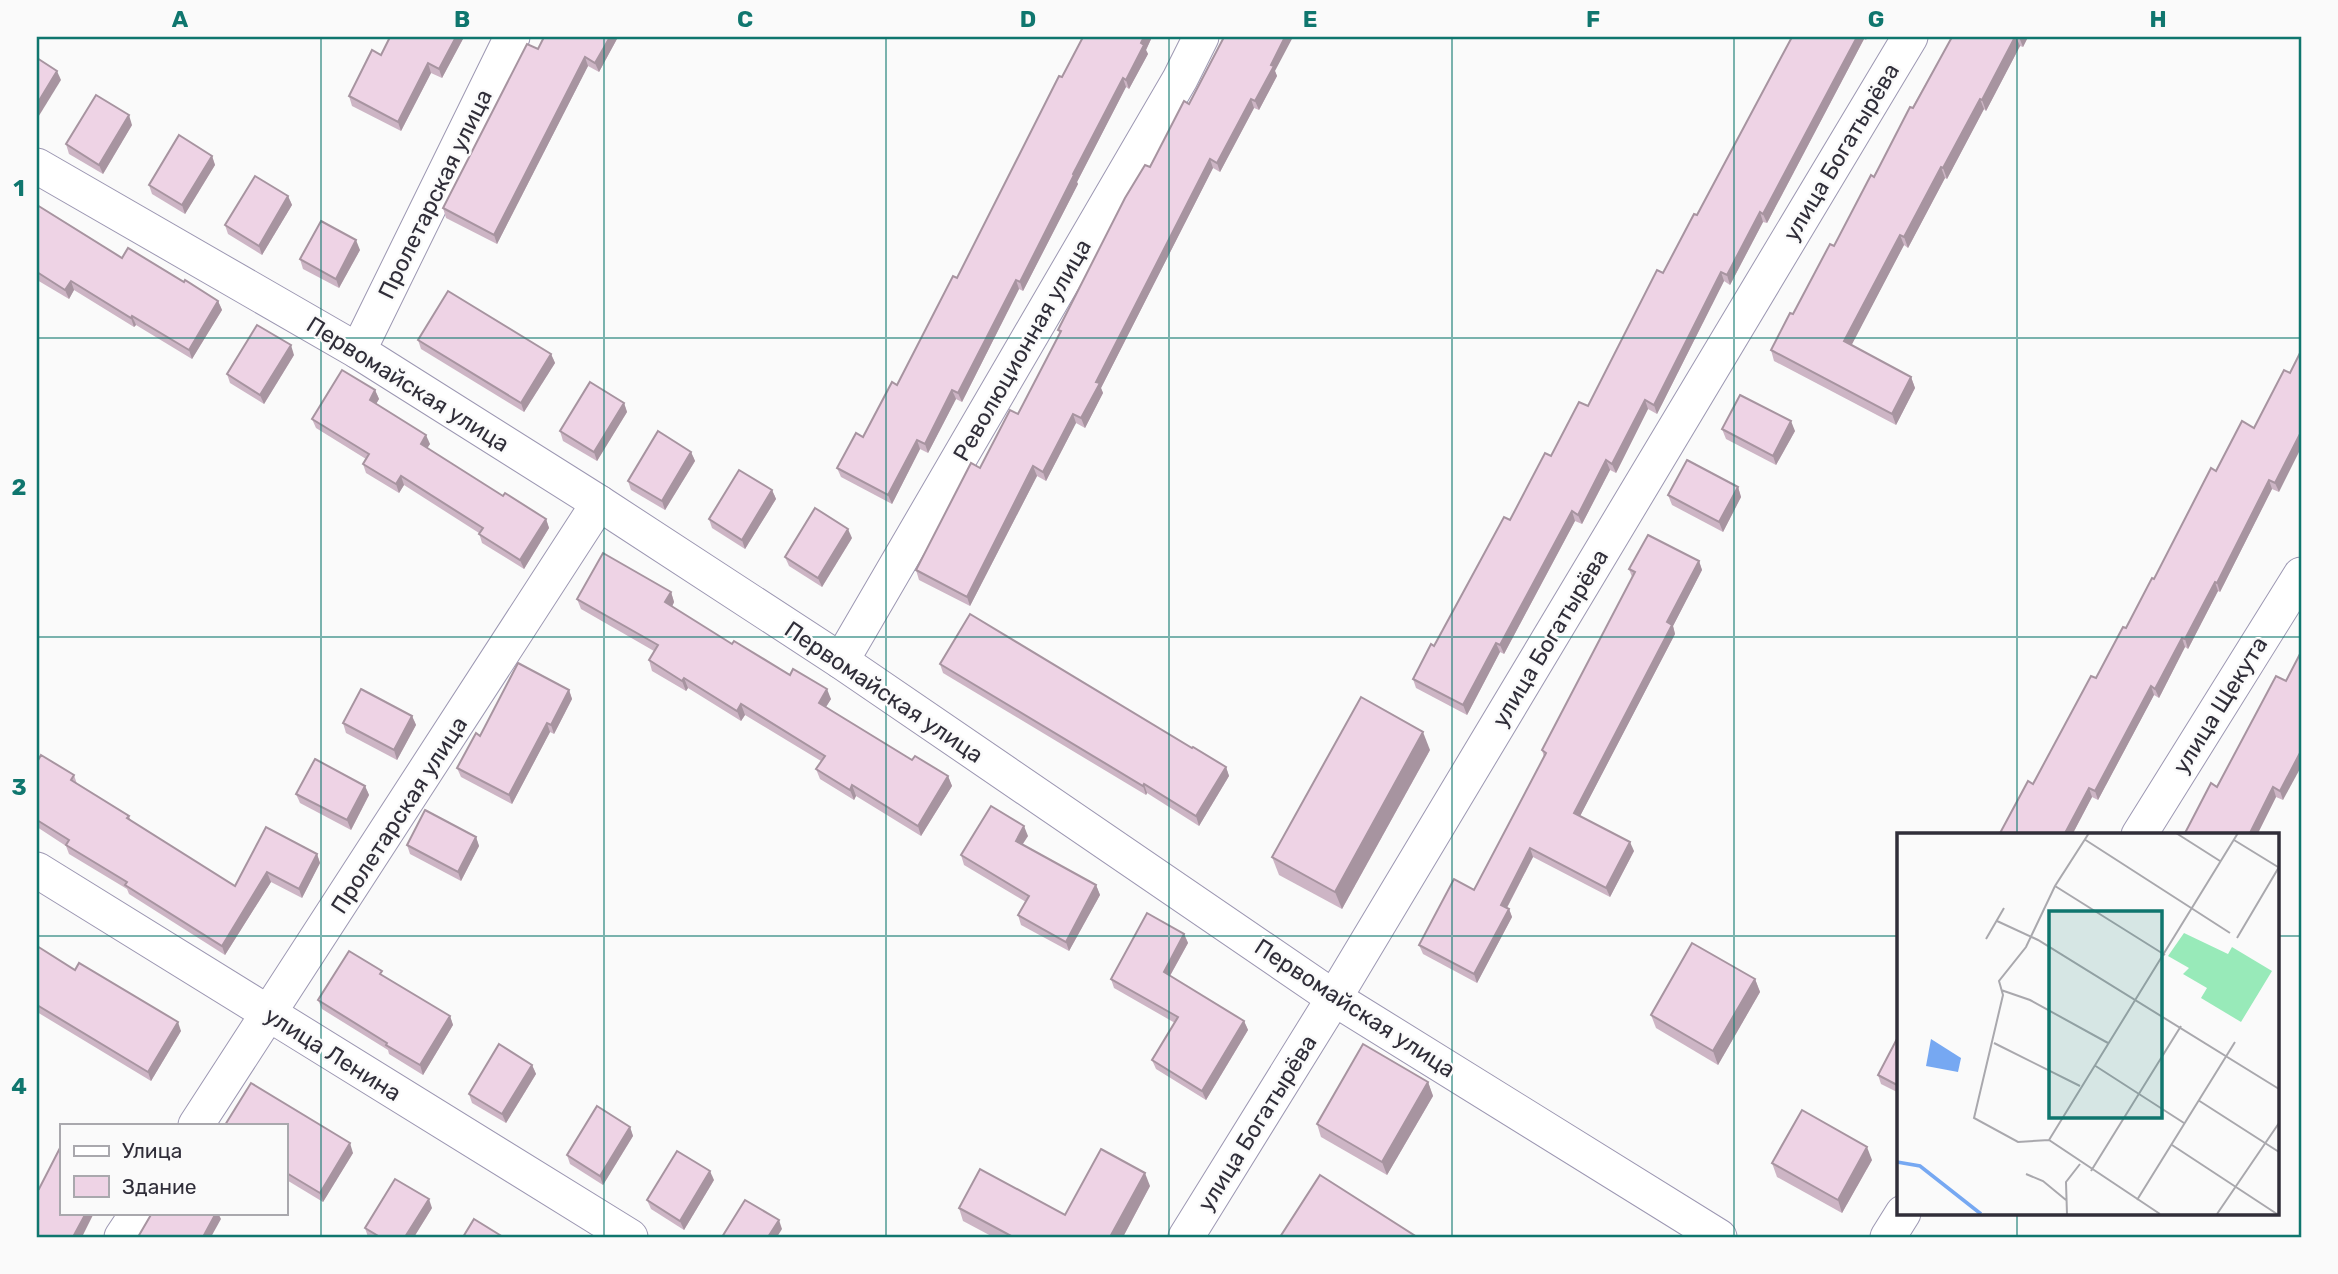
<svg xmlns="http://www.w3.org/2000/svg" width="2338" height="1274" viewBox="0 0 2338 1274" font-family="Rubik,sans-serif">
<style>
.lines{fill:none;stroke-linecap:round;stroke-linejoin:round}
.minor-casing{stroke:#9c97b2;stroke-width:37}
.minor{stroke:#fff;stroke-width:35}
.wall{fill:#cdb5c5}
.shaded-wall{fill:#a794a0}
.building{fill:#eed3e5;stroke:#a794a0;stroke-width:2}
.grid{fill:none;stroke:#0f766e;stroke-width:2;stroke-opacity:0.55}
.labels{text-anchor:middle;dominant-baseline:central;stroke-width:5;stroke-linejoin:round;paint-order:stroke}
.street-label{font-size:23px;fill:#302e39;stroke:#fafafa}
.inset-river{fill:none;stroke:#76a8f2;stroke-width:3.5}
.inset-road{fill:none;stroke:#a9a8ad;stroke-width:2}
.view{fill:#0f766e;fill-opacity:0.15;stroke:#0f766e;stroke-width:3.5}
.inset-edge{fill:none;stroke:#302e39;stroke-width:3.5}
.neatline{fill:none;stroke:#0f766e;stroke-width:2.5}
.grid-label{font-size:23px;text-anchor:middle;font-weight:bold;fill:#0f766e}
</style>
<rect width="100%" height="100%" fill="#fafafa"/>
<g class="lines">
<defs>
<g id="minor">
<polyline points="37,166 358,351 599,503 841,661 1334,998 1719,1237"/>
<polyline points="358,351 512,37"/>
<polyline points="841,661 1180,79 1201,37"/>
<polyline points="2139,835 2301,575"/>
<polyline points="37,870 630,1237"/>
<polyline points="196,1125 599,503"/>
<polyline points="122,1237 138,1213"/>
<polyline points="1186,1237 1334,998 1910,37"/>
<polyline points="1888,1237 1903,1213"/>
</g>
</defs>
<use href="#minor" class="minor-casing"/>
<use href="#minor" class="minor"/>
</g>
<g class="wall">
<polygon points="390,37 464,37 442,78 431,73 401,131 352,106 349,96 381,55"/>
<polygon points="618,37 599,72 588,66 497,244 446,218 443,208 538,49"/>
<polygon points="1083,37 1152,37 1146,50 1148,54 1129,89 1126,87 1077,182 1078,184 1023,291 1019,289 962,402 956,399 928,453 920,449 892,504 841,477 837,468 863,437 897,385 957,278"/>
<polygon points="1792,37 1868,37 1866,40 1864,39 1767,223 1763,222 1730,285 1724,281 1657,414 1648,409 1616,473 1610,470 1582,524 1575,521 1504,654 1500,652 1467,715 1416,688 1413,679 1434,646 1510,520 1551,456 1588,406 1663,273 1697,215"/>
<polygon points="1952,37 2028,37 2023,47 2020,46 1986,111 1984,109 1947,179 1945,178 1908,248 1904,245 1851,345 1911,377 1915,388 1896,425 1774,361 1771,350 1834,246"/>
<polygon points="1275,71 1277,76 1259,110 1254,108 1220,172 1213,168 1101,388 1103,393 1085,428 1076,423 1046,481 1037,476 970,606 919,580 916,570 980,468 1018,414 1060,335 1058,330 1150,167 1189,104"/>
<polygon points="132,125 103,174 69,154 66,144"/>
<polygon points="212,156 215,165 185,214 152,194 149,185"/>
<polygon points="288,196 292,205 262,255 228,234 225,225"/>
<polygon points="37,205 122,258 184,282 218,301 222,310 192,359 136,325 134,327 74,290 69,299 37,280"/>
<polygon points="360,250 339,288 303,269 300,259"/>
<polygon points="418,340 551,354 555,363 524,412 421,349"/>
<polygon points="294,355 264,404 230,383 227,374"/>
<polygon points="2284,370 2279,492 2272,489 2220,592 2218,591 2188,649 2185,647 2159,698 2154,695 2098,800 2092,797 2072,835 1999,835 2033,784 2126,628 2216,471 2254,428"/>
<polygon points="375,390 379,399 376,404 430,444 427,448 503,496 546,519 549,528 524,569 482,543 479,533 404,485 399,493 366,473 363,464 366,459 316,428 312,419"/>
<polygon points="624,403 627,412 597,461 563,441 560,431"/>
<polygon points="1722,429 1795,431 1776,465 1726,439"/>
<polygon points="691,452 695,461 665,510 631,490 628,481"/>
<polygon points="1738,487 1741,497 1723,532 1672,505 1668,495"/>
<polygon points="772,490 776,499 745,549 712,528 709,519"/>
<polygon points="852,538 822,587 789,566 785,557"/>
<polygon points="1699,561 1702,570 1673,626 1675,634 1580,816 1634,851 1610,897 1533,857 1507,908 1509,909 1512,917 1477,983 1423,954 1419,945 1474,890 1544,757 1542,750 1632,577 1629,569"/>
<polygon points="671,592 674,602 672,607 732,644 831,699 826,707 912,760 948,776 952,786 921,836 856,796 854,800 820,779 816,769 821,761 745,715 741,721 688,688 686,691 652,671 649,660 654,651 581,609 577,599"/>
<polygon points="940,664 1192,748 1226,767 1229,776 1199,826 1147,793 1146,795 943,673"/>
<polygon points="2286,681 2283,800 2276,797 2257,835 2184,835"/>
<polygon points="569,690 572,699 554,734 550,732 512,804 461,777 457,768 480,736"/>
<polygon points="412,716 416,725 397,760 346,733 343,723"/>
<polygon points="1430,750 1342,909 1279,875 1272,857"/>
<polygon points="37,762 74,775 77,784 129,816 131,821 235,886 266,827 317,854 320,863 302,898 271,882 225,955 129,894 127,889 69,854 66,846 37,827"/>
<polygon points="365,786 369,795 351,830 300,803 296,794"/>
<polygon points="1028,836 1022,844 1096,885 1100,895 1069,951 1021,925 1018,915 1026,902 964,865 961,855"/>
<polygon points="476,837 479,846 461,881 410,854 407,845"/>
<polygon points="1184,934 1188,943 1170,976 1244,1021 1248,1030 1206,1100 1156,1069 1152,1060 1175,1023 1114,988 1111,979"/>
<polygon points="37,946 75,970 181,1031 151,1081 37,1012"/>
<polygon points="383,976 450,1016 453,1025 423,1075 389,1054 388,1050 322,1009 318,1000"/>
<polygon points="1755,979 1760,992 1718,1065 1656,1028 1651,1015"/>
<polygon points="1899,1035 1899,1093 1881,1084 1878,1075"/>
<polygon points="532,1065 536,1074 506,1123 472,1103 469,1094"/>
<polygon points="1428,1082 1433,1096 1387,1175 1321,1137 1317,1124"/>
<polygon points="285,1125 353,1153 323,1202 285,1179"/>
<polygon points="630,1127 633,1136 603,1185 570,1164 567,1155"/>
<polygon points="1872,1160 1842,1213 1777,1177 1772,1163"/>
<polygon points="714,1180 684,1230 651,1209 647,1200"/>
<polygon points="1150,1186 1123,1237 993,1237 963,1221 959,1208 1065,1215"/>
<polygon points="432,1208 414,1237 368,1237 365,1228"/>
</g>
<g class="shaded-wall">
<polygon points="456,37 464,37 442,78 439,69"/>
<polygon points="610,37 618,37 599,72 595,63"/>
<polygon points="1144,37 1152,37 1146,50 1148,54 1129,89 1126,80"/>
<polygon points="1285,37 1293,37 1275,71 1277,76 1259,110 1255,101 1271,65"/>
<polygon points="1857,37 1863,37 1864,39 1767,223 1763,214"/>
<polygon points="2015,37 2016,37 2020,46 1986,111 1982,100"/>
<polygon points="2019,37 2028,37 2023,47"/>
<polygon points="585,57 588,66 497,244 494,235"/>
<polygon points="428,63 431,73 401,131 398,122"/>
<polygon points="57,71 61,80 37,119 37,104"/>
<polygon points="1123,78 1126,87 1077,182 1078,184 1023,291 1020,282 1073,174"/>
<polygon points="1251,99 1254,108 1220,172 1217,163"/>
<polygon points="1980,99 1984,109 1947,179 1943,168"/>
<polygon points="129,115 132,125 103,174 99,165"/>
<polygon points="212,156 215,165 185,214 182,205"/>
<polygon points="1210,159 1213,168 1101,388 1103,393 1085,428 1081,418 1096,382"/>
<polygon points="1941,167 1945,178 1908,248 1904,237"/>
<polygon points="288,196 292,205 262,255 259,246"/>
<polygon points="1760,212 1763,222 1730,285 1727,275"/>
<polygon points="1900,235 1904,245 1848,352 1844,341"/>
<polygon points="356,240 360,250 339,288 336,279"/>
<polygon points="1721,272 1724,281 1657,414 1654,405"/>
<polygon points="1016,280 1019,289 962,402 958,393"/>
<polygon points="71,281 74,290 69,299 65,290"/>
<polygon points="218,301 222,310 192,359 189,350"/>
<polygon points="132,316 136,325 134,327 131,318"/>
<polygon points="291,345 294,355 264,404 260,395"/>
<polygon points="551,354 555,363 524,412 521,403"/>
<polygon points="1911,377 1915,388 1896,425 1892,414"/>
<polygon points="375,390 379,399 373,409 370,400"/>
<polygon points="952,390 956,399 928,453 925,444"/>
<polygon points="1645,400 1648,409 1616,473 1612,464"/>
<polygon points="624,403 627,412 597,461 594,452"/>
<polygon points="1073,414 1076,423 1046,481 1043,472"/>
<polygon points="1791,421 1795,431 1776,465 1773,456"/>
<polygon points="2301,432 2301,448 2279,492 2275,483"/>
<polygon points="426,435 430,444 424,453 421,444"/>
<polygon points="917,440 920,449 892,504 888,495"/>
<polygon points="691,452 695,461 665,510 662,501"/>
<polygon points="1606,460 1610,470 1582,524 1578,515"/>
<polygon points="1033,466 1037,476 970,606 967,597"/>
<polygon points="401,476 404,485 399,493 396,484"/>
<polygon points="2269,480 2272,489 2220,592 2217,583"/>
<polygon points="1738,487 1741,497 1723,532 1719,522"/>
<polygon points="772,490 776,499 745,549 742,540"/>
<polygon points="1572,511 1575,521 1504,654 1500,645"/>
<polygon points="546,519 549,528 524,569 520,560"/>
<polygon points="848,529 852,538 822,587 818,578"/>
<polygon points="1699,561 1702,570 1673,626 1675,634 1577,822 1574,813 1667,622"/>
<polygon points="2215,582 2218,591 2188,649 2185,639"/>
<polygon points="671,592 674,602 669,613 665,602"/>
<polygon points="2182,638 2185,647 2159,698 2155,689"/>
<polygon points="1496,643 1500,652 1467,715 1463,705"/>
<polygon points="684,678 688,688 686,691 682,681"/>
<polygon points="2151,686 2154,695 2098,800 2095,791"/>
<polygon points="827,689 831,699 822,713 819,703"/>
<polygon points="569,690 572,699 554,734 551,725"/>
<polygon points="741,704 745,715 741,721 737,711"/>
<polygon points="412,716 416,725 397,760 394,750"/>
<polygon points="547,723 550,732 512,804 509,795"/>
<polygon points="1423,732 1430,750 1342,909 1335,892"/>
<polygon points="2301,751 2301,767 2283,800 2280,791"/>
<polygon points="1226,767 1229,776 1199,826 1196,816"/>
<polygon points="948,776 952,786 921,836 918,826"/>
<polygon points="1144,784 1147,793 1146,795 1143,786"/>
<polygon points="852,785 856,796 854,800 850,790"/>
<polygon points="365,786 369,795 351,830 347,820"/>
<polygon points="2273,787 2276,797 2257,835 2249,835"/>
<polygon points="2089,788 2092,797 2072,835 2064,835"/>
<polygon points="1024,826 1028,836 1019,850 1016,841"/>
<polygon points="476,837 479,846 461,881 458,872"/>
<polygon points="1630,842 1634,851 1610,897 1606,888"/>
<polygon points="1530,848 1533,857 1504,913 1501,905"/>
<polygon points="317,854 320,863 302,898 299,889"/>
<polygon points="267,872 271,882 225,955 222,946"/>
<polygon points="1096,885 1100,895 1069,951 1066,942"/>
<polygon points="1509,909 1512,917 1477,983 1474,974"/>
<polygon points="1184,934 1188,943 1167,981 1164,972"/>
<polygon points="1755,979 1760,992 1718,1065 1713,1051"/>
<polygon points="450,1016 453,1025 423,1075 420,1065"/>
<polygon points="1244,1021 1248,1030 1206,1100 1202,1091"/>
<polygon points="178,1022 181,1031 151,1081 148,1072"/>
<polygon points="532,1065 536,1074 506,1123 502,1114"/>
<polygon points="1428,1082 1433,1096 1387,1175 1382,1162"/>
<polygon points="630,1127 633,1136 603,1185 600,1176"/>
<polygon points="350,1143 353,1153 323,1202 320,1193"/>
<polygon points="1867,1147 1872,1160 1842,1213 1838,1200"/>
<polygon points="710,1171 714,1180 684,1230 680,1221"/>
<polygon points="1145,1173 1150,1186 1123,1237 1110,1237"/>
<polygon points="429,1199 432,1208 414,1237 405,1237"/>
<polygon points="86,1213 94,1213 82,1237 73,1237"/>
<polygon points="216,1213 218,1213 221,1219 211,1237 203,1237"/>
<polygon points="779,1220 782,1229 777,1237 768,1237"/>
</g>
<g class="building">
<polygon points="390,37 456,37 439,69 428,63 398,122 349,96 372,50 381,55"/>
<polygon points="544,37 610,37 595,63 585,57 494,235 443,208 527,44 538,49"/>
<polygon points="1083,37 1144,37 1141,43 1144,45 1126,80 1123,78 1073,174 1074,175 1020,282 1016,280 958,393 952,390 925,444 917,440 888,495 837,468 856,433 863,437 892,382 897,385 953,276 957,278 1059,76 1062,77"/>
<polygon points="1224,37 1285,37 1271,65 1274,66 1255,101 1251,99 1217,163 1210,159 1096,382 1100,383 1081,418 1073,414 1043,472 1033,466 967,597 916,570 971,463 980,468 1010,410 1018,414 1061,331 1058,330 1125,198 1145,165 1150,167 1184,101 1189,104"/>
<polygon points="1792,37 1857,37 1763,214 1760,212 1727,275 1721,272 1654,405 1645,400 1612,464 1606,460 1578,515 1572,511 1500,645 1496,643 1463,705 1413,679 1431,644 1434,646 1504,517 1510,520 1545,453 1551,456 1579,402 1588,406 1657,270 1663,273 1694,214 1697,215"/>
<polygon points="1952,37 2015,37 1982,100 1980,99 1943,168 1941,167 1904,237 1900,235 1844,341 1911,377 1892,414 1771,350 1790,313 1793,314 1830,244 1834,246 1871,175 1874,177 1910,107 1913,108"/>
<polygon points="37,58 57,71 37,104"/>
<polygon points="96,95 129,115 99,165 66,144"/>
<polygon points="179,135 212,156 182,205 149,185"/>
<polygon points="255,176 288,196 259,246 225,225"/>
<polygon points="37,205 122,258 128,248 184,282 185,280 218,301 189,350 132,316 131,318 71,281 65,290 37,272"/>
<polygon points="321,221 356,240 336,279 300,259"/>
<polygon points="448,291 551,354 521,403 418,340"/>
<polygon points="257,325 291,345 260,395 227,374"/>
<polygon points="2301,351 2301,432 2275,483 2269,480 2217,583 2215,582 2185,639 2182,638 2155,689 2151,686 2095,791 2089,788 2064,835 1999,835 2028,781 2033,784 2091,676 2096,678 2123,627 2126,628 2152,578 2154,579 2211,468 2216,471 2242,421 2254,428 2284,370 2290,373"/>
<polygon points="342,370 375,390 370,400 426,435 421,444 503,496 505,493 546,519 520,560 479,534 483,528 401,476 396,484 363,464 369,454 312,419"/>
<polygon points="590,382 624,403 594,452 560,431"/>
<polygon points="1740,395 1791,421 1773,456 1722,429"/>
<polygon points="658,431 691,452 662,501 628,481"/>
<polygon points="1687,460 1738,487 1719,522 1668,495"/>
<polygon points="739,470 772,490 742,540 709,519"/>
<polygon points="815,508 848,529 818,578 785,557"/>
<polygon points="1648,535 1699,561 1667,622 1672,625 1574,813 1630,842 1606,888 1530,848 1501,905 1509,909 1474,974 1419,945 1454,879 1474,890 1546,753 1542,750 1635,572 1629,569"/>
<polygon points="603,553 671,592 665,602 732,644 734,641 790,675 793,669 827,689 819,703 912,760 915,756 948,776 918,826 852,785 850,790 816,769 825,756 741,704 737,711 684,678 682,681 649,660 658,645 577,599"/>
<polygon points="970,614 1192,748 1193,747 1226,767 1196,816 1144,784 1143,786 940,664"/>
<polygon points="2301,652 2301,751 2280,791 2273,787 2249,835 2184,835 2211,783 2217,787 2276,676 2286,681"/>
<polygon points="518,663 569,690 551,725 547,723 509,795 457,768 476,733 480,736"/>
<polygon points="361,689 412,716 394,750 343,723"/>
<polygon points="1361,697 1423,732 1335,892 1272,857"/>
<polygon points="41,755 74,775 71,780 129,816 127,818 235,886 266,827 317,854 299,889 267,872 222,946 125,885 127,882 66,845 69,840 37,820 37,762"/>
<polygon points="315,759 365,786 347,820 296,794"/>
<polygon points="991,806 1024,826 1016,841 1096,885 1066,942 1018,915 1029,896 961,855"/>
<polygon points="425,810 476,837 458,872 407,845"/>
<polygon points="1147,913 1184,934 1164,972 1244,1021 1202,1091 1152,1060 1178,1017 1111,979"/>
<polygon points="1692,943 1755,979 1713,1051 1651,1015"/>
<polygon points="37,946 75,970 79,963 178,1022 148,1072 37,1005"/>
<polygon points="349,951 382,971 380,974 450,1016 420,1065 386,1045 387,1043 318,1000"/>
<polygon points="1899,1035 1899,1086 1878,1075"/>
<polygon points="499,1044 532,1065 502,1114 469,1094"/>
<polygon points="1363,1044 1428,1082 1382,1162 1317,1124"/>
<polygon points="251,1083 350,1143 320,1193 285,1172 285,1125 225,1125"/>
<polygon points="597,1106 630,1127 600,1176 567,1155"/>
<polygon points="1802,1110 1867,1147 1838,1200 1772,1163"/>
<polygon points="61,1146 61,1213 86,1213 73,1237 37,1237 37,1188 39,1189"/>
<polygon points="1101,1149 1145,1173 1110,1237 1013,1237 959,1208 980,1169 1065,1215"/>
<polygon points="677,1151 710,1171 680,1221 647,1200"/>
<polygon points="1320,1175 1417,1237 1280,1237"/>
<polygon points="395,1179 429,1199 405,1237 380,1237 365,1228"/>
<polygon points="745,1200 779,1220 768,1237 722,1237"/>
<polygon points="152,1213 216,1213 203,1237 138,1237"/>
<polygon points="474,1219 503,1237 463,1237"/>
</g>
<path class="grid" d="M321,37V1237M604,37V1237M886,37V1237M1169,37V1237M1452,37V1237M1734,37V1237M2017,37V835M37,338H2301M37,637H2301M37,936H1899M2277,936H2301M2017,1213V1237"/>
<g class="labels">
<g class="street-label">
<text transform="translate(1841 152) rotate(-59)">улица Богатырёва</text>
<text transform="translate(435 194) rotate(-64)">Пролетарская улица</text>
<text transform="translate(1022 350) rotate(-60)">Революционная улица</text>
<text transform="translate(408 384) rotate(32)">Первомайская улица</text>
<text transform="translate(1550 638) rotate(-59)">улица Богатырёва</text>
<text transform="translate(884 692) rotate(34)">Первомайская улица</text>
<text transform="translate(2220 705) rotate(-58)">улица Щекута</text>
<text transform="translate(399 815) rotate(-57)">Пролетарская улица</text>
<text transform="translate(1355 1008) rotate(33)">Первомайская улица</text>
<text transform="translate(333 1054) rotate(32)">улица Ленина</text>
<text transform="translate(1257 1123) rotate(-58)">улица Богатырёва</text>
</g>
</g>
<g transform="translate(1897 833)">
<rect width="382" height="382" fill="#fafafa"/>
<path d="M287,100L331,121L335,114L375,138L344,189L304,165L310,155L286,141L292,135L271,123Z" fill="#98eab9"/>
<path d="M34,206L64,225L61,239L29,233Z" fill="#76a8f2"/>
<path class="inset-river" d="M0,329L23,333L84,381"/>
<path class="inset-road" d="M192,0L158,53L129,114L102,148L106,162L77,285L121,309L152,307L263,381M279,0L323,28M187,6L333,100M337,7L381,34M158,53L268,122M100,88L141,107L382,256M340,105L382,34M89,106L107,75M104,157L133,167L211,210M97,210L183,253M197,232L287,290M301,267L382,319M152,307L341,0M275,312L380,381M194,338L284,193M129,341L146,348L169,367M240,367L338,209M170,381L169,349L183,331M320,381L382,290"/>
<path class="view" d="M152,78H265V285H152Z"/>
<rect width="382" height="382" class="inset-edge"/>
</g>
<rect width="2338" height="1274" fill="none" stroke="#fafafa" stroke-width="77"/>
<rect x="60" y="1124" width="228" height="91" fill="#fafafa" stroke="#a9a8ad" stroke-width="2"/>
<rect x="74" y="1146" width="35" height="10" fill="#ffffff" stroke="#a9a8ad" stroke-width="2"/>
<text x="122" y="1158" font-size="21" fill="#302e39">Улица</text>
<rect x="74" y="1176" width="35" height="21" fill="#eed3e5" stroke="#a9a8ad" stroke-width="2"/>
<text x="122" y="1194" font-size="21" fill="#302e39">Здание</text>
<rect x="38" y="38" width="2262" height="1198" class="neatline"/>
<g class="grid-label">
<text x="180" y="27">A</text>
<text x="462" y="27">B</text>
<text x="745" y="27">C</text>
<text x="1028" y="27">D</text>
<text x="1310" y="27">E</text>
<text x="1593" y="27">F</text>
<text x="1876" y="27">G</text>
<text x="2158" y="27">H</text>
<text x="19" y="196">1</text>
<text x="19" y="495">2</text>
<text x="19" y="795">3</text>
<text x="19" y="1094">4</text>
</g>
</svg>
